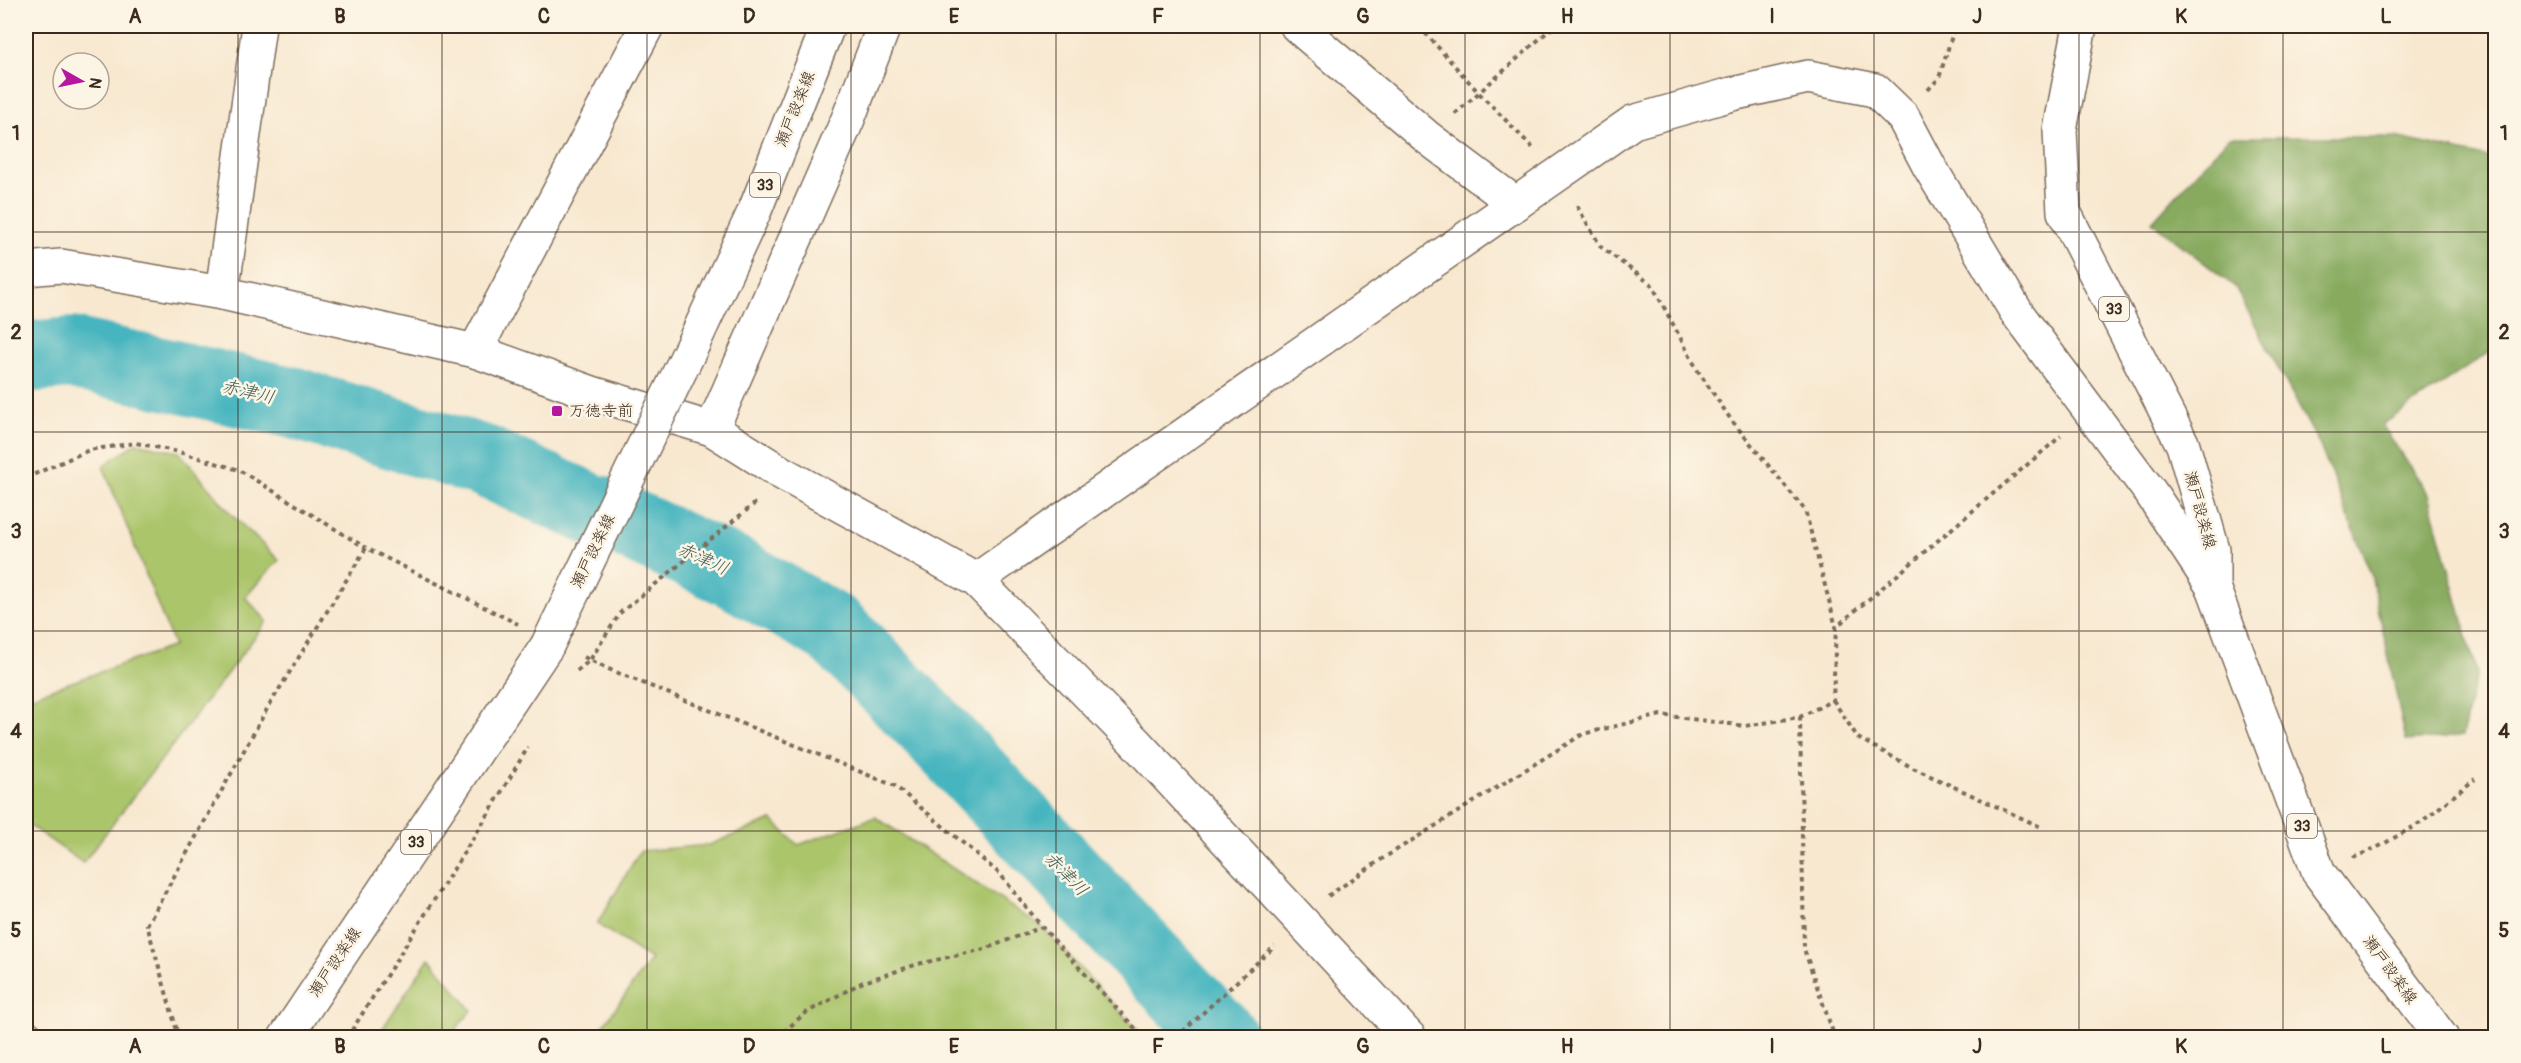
<svg xmlns="http://www.w3.org/2000/svg" width="2521" height="1063" viewBox="0 0 2521 1063" font-family="Pangolin,'Klee One',sans-serif">
<style>
.green{fill:#aac56b;stroke:#727844;stroke-width:1.5}
.forest{fill:#87aa5f;stroke:#616a3e;stroke-width:1.5}
.lines{fill:none;stroke-linecap:round;stroke-linejoin:round}
.river{stroke:#46b5bf;stroke-width:72}
.minor-casing{stroke:#7d6c5c;stroke-width:36}
.major-casing{stroke:#7d6c5c;stroke-width:36}
.highway-casing{stroke:#7d6c5c;stroke-width:36}
.path{stroke:#7d6c5c;stroke-width:4;stroke-dasharray:4.5 4.5;stroke-linecap:butt}
.minor{stroke:#fff;stroke-width:33}
.major{stroke:#fff;stroke-width:33}
.highway{stroke:#fff;stroke-width:33}
.major-bridge-casing{stroke:#7d6c5c;stroke-width:36;stroke-linecap:butt}
.major-bridge{stroke:#fff;stroke-width:33}
.grid{fill:none;stroke:#3b2a1e;stroke-width:1.5;stroke-opacity:0.55}
.poi-dot{fill:#b5179e;stroke:#fcf5e5;stroke-width:2}
.labels{text-anchor:middle;dominant-baseline:central;stroke-width:5;stroke-linejoin:round;paint-order:stroke}
.shield{fill:#fcf5e5;stroke:#75675a;stroke-width:1.5}
.shield-label{font-size:15px;font-weight:bold;fill:#3b2a1e}
.street-label{font-size:16px;fill:#3b2a1e;stroke:#fcf5e5}
.poi-label{font-size:16px;fill:#3b2a1e;stroke:#fcf5e5;text-anchor:start}
.water-label{font-size:18px;font-style:italic;fill:#3f5b56;stroke:#fcf5e5}
.neatline{fill:none;stroke:#3b2a1e;stroke-width:2}
.grid-label{font-size:20px;text-anchor:middle;font-weight:bold;fill:#3b2a1e}
</style>
<rect width="100%" height="100%" fill="#fcf5e5"/>
<filter id="ink" filterUnits="userSpaceOnUse"><feTurbulence type="fractalNoise" baseFrequency=".0167" numOctaves="2"/><feDisplacementMap in="SourceGraphic" scale="12" xChannelSelector="R" yChannelSelector="G"/><feConvolveMatrix kernelMatrix="1 2 1 2 8 2 1 2 1" color-interpolation-filters="sRGB"/></filter>
<filter id="wash" filterUnits="userSpaceOnUse"><feTurbulence type="fractalNoise" baseFrequency=".008" numOctaves="4" result="noise"/><feDisplacementMap in="SourceGraphic" scale="24" xChannelSelector="R" yChannelSelector="G"/><feGaussianBlur stdDeviation="1.35" result="paint"/><feColorMatrix in="noise" values="0 0 0 0 0 0 0 0 0 0 0 0 0 0 0 0 0 1.4 0 .05"/><feComposite in="paint" operator="in"/></filter>
<g filter="url(#wash)">
<rect width="100%" height="100%" fill="#f8e8d0"/>
<g class="green">
<polygon points="136,443 179,452 232,515 279,560 245,597 267,621 83,863 26,823 26,698 174,646 103,466"/>
<polygon points="875,817 1042,927 1144,1037 595,1037 651,959 597,924 640,851 709,845 772,820 798,845"/>
<polygon points="429,958 472,1010 449,1037 377,1037"/>
</g>
<polygon class="forest" points="2229,137 2395,137 2495,159 2495,348 2382,425 2429,495 2477,673 2462,736 2406,741 2371,574 2320,446 2235,287 2152,222"/>
<g class="lines">
<polyline class="river" points="26,357 71,353 294,403 484,461 593,510 602,512 735,573 833,629 925,721 1223,1038"/>
</g>
</g>
<g filter="url(#ink)">
<g class="lines">
<defs>
<g id="minor">
<polyline points="1297,26 1428,138 1516,204"/>
<polyline points="26,269 61,266 222,293 475,351 592,393 712,429 780,472 976,580 1135,742 1410,1038"/>
<polyline points="222,293 259,26"/>
<polyline points="475,351 647,26"/>
<polyline points="712,429 848,119 884,26"/>
<polyline points="976,580 1633,122 1732,94 1808,77 1875,90 1903,117 1929,166 2017,313 2151,493 2213,587"/>
</g>
<g id="major">
<polyline points="2080,26 2060,130 2064,212 2183,445 2213,550 2213,587 2319,873 2442,1038"/>
<polyline points="694,342 755,210 828,26"/>
<polyline points="285,1038 547,646"/>
</g>
<polyline id="highway" points="26,1037 26,1038"/>
</defs>
<use href="#minor" class="minor-casing"/>
<use href="#major" class="major-casing"/>
<use href="#highway" class="highway-casing"/>
<g class="path">
<polyline points="1419,26 1479,93 1533,148"/>
<polyline points="1928,90 1939,78 1955,26"/>
<polyline points="1455,114 1554,26"/>
<polyline points="1577,206 1601,247 1652,285 1698,371 1732,421 1805,510 1836,627"/>
<polyline points="26,478 89,450 136,443 179,452 239,470 366,548"/>
<polyline points="584,657 606,668 895,786 1000,874 1042,927 1144,1038"/>
<polyline points="577,671 590,660 620,613 758,501"/>
<polyline points="1833,700 1858,738 1913,768 2041,827"/>
<polyline points="1800,717 1804,949 1835,1038"/>
<polyline points="2353,858 2380,846 2420,823 2475,779"/>
<polyline points="1328,896 1382,859 1583,734 1661,715 1745,726 1800,717 1833,700 1836,627 2061,436"/>
<polyline points="179,1038 147,925 267,709 366,548 518,624"/>
<polyline points="347,1038 489,813 528,747"/>
<polyline points="777,1038 804,1014 861,983 918,964 985,949 1042,927"/>
<polyline points="1176,1038 1275,946"/>
</g>
<use href="#minor" class="minor"/>
<use href="#major" class="major"/>
<use href="#highway" class="highway"/>
<defs>
<polyline id="major-bridge" points="547,646 694,342"/>
</defs>
<use href="#major-bridge" class="major-bridge-casing"/>
<use href="#major-bridge" class="major-bridge"/>
</g>
</g>
<path class="grid" d="M238,26V1038M442,26V1038M647,26V1038M851,26V1038M1056,26V1038M1260,26V1038M1465,26V1038M1670,26V1038M1874,26V1038M2079,26V1038M2283,26V1038M26,232H2496M26,432H2496M26,631H2496M26,831H2496"/>
<rect class="poi-dot" x="551" y="405" width="12" height="12" rx="3"/>
<g class="labels">
<g class="shield">
<rect x="750" y="173" width="30" height="24" rx="4.5"/>
<rect x="2099" y="297" width="30" height="24" rx="4.5"/>
<rect x="2287" y="814" width="30" height="24" rx="4.5"/>
<rect x="401" y="830" width="30" height="24" rx="4.5"/>
</g>
<g class="shield-label">
<text x="765" y="185">33</text>
<text x="2114" y="309">33</text>
<text x="2302" y="826">33</text>
<text x="416" y="842">33</text>
</g>
<g class="street-label">
<text transform="translate(795 109) rotate(-68)">瀬戸設楽線</text>
<text transform="translate(2200 510) rotate(75)">瀬戸設楽線</text>
<text transform="translate(593 551) rotate(-64)">瀬戸設楽線</text>
<text transform="translate(335 962) rotate(-56)">瀬戸設楽線</text>
<text transform="translate(2390 970) rotate(54)">瀬戸設楽線</text>
</g>
<g class="poi-label">
<text x="569" y="411">万徳寺前</text>
</g>
<g class="water-label">
<text transform="translate(248 392) rotate(13)">赤津川</text>
<text transform="translate(703 559) rotate(24)">赤津川</text>
<text transform="translate(1066 874) rotate(46)">赤津川</text>
</g>
</g>
<rect width="2521" height="1063" fill="none" stroke="#fcf5e5" stroke-width="66"/>
<g transform="translate(81 81) rotate(99)"><circle r="28" fill="#fcf5e5" stroke="#afa495" stroke-width="1.5"/>
<path d="M0-4.5L10 22L0 15L-10 22Z" fill="#b5179e"/>
<text y="-9" font-size="16" font-weight="bold" text-anchor="middle" fill="#3b2a1e">N</text>
</g>
<rect x="33" y="33" width="2455" height="997" class="neatline"/>
<g class="grid-label">
<text x="135" y="23">A</text>
<text x="340" y="23">B</text>
<text x="544" y="23">C</text>
<text x="749" y="23">D</text>
<text x="954" y="23">E</text>
<text x="1158" y="23">F</text>
<text x="1363" y="23">G</text>
<text x="1567" y="23">H</text>
<text x="1772" y="23">I</text>
<text x="1977" y="23">J</text>
<text x="2181" y="23">K</text>
<text x="2386" y="23">L</text>
<text x="16" y="140">1</text>
<text x="2504" y="140">1</text>
<text x="16" y="339">2</text>
<text x="2504" y="339">2</text>
<text x="16" y="538">3</text>
<text x="2504" y="538">3</text>
<text x="16" y="738">4</text>
<text x="2504" y="738">4</text>
<text x="16" y="937">5</text>
<text x="2504" y="937">5</text>
<text x="135" y="1053">A</text>
<text x="340" y="1053">B</text>
<text x="544" y="1053">C</text>
<text x="749" y="1053">D</text>
<text x="954" y="1053">E</text>
<text x="1158" y="1053">F</text>
<text x="1363" y="1053">G</text>
<text x="1567" y="1053">H</text>
<text x="1772" y="1053">I</text>
<text x="1977" y="1053">J</text>
<text x="2181" y="1053">K</text>
<text x="2386" y="1053">L</text>
</g>
</svg>
